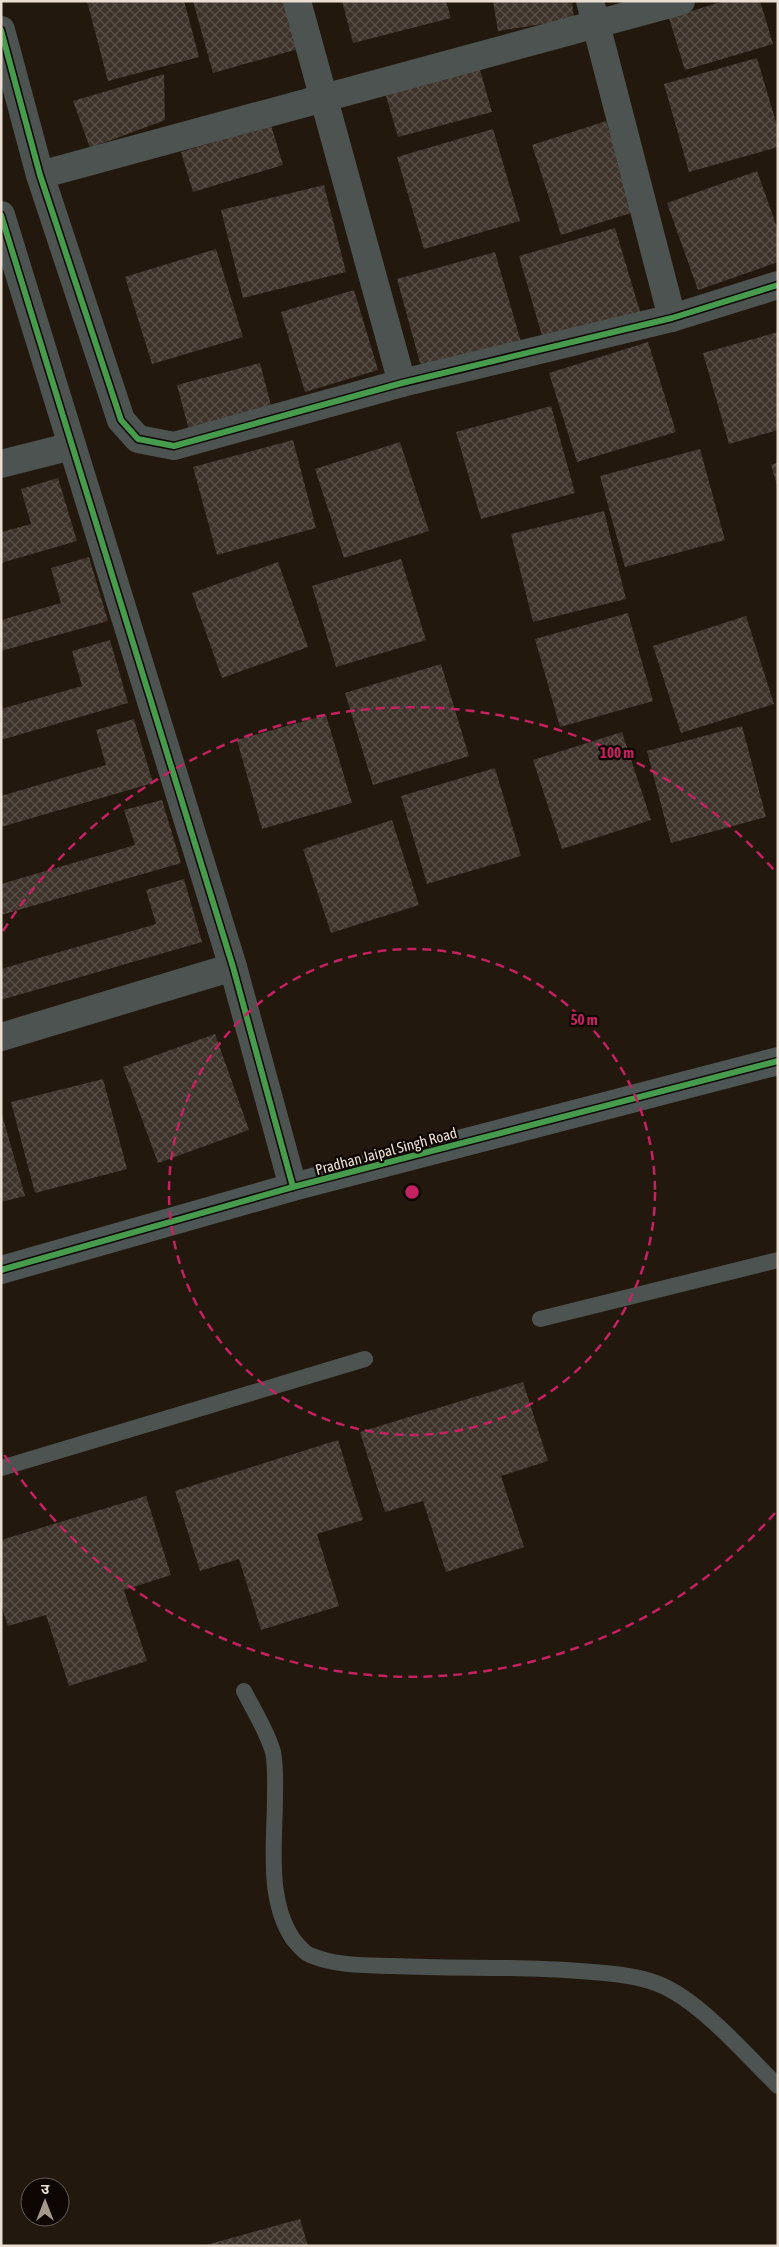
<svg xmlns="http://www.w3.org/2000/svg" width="779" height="2247" viewBox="0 0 779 2247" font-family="'Asap Condensed','Noto Sans Devanagari',sans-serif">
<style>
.building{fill:url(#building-cross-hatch)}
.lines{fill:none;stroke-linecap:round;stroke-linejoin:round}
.lane{stroke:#4c5350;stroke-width:16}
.street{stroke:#4c5350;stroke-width:28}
.secondary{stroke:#4d5654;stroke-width:28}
.cycleway-casing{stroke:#0d0602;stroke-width:9}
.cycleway{stroke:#469c4c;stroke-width:6}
.ring{fill:none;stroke:#c42261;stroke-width:2.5;stroke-dasharray:9 6}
.labels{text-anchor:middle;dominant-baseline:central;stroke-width:4.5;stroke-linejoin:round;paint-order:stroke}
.street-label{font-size:15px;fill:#ebdfd3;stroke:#0d0602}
.centre{fill:#c42261;stroke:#0d0602;stroke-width:2.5}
.ring-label{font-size:15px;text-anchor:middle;font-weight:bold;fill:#c42261;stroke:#0d0602;stroke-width:4.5;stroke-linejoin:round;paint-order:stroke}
</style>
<defs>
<pattern id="building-cross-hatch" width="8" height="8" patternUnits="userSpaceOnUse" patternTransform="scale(1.25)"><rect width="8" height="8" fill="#3d332b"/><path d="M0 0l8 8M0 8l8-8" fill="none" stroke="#595049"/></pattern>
</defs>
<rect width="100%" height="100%" fill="#23180d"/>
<g class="building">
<polygon points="87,1 184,1 199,57 108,81"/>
<polygon points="193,1 284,1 298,49 213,73"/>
<polygon points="342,1 446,1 451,18 353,43"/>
<polygon points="493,1 572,1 574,19 498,31"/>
<polygon points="724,1 760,1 773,44 685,70 669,18"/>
<polygon points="757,58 778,129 778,147 689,172 664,84"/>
<polygon points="478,63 492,112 398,137 384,89"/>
<polygon points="164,74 165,120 90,148 73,101"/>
<polygon points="606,121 634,212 561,235 532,145"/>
<polygon points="271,125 283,165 193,192 181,152"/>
<polygon points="493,129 520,221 424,249 397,157"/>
<polygon points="757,171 778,230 778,262 698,290 667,203"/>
<polygon points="324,185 346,272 243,298 221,210"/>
<polygon points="615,228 642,318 545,346 519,256"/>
<polygon points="216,249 243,337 152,364 125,277"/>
<polygon points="495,252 521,342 422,370 397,279"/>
<polygon points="354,290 378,370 305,392 281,312"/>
<polygon points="778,332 778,430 729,444 703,353"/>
<polygon points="648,342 676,432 577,462 549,373"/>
<polygon points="260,363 272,409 189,430 177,385"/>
<polygon points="551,406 575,493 481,519 456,432"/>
<polygon points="293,440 316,528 217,555 193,467"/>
<polygon points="400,442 429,531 344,558 315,469"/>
<polygon points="700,449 725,540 625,567 600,476"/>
<polygon points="778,462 778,485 777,485 771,465"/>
<polygon points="58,478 77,541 1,563 1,532 31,524 21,489"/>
<polygon points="604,511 626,599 533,622 511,534"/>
<polygon points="89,557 108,621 1,651 1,620 61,603 51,568"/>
<polygon points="401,559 426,640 336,667 312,586"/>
<polygon points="278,562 308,647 222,678 192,593"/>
<polygon points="628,613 653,701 560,727 535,639"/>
<polygon points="746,616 774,704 681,733 653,646"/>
<polygon points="110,640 128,703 1,740 1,709 82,686 72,651"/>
<polygon points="441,664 469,756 373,785 345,693"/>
<polygon points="326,715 352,803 262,829 237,740"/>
<polygon points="134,719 153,783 1,827 1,796 106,765 96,730"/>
<polygon points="742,726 766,817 671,843 647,751"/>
<polygon points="622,732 651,820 562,849 533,760"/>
<polygon points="495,768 521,856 427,884 401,796"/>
<polygon points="162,800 181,863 1,915 1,884 135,845 124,810"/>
<polygon points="392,820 419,905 331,933 303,849"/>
<polygon points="184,879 202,942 1,1000 1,969 156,924 146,890"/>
<polygon points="215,1034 249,1130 158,1163 123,1067"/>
<polygon points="103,1079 127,1169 35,1193 11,1102"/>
<polygon points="1,1111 25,1196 1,1202"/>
<polygon points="523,1382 548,1461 501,1476 524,1547 446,1572 423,1501 385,1512 360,1432"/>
<polygon points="338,1440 363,1520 317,1534 339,1606 261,1630 239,1559 200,1571 175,1491"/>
<polygon points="146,1496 171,1575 124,1590 147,1661 69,1686 46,1615 8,1626 1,1606 1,1540"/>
<polygon points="300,2219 308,2246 206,2246 206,2245"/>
</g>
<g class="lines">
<g class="lane">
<polyline points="540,1319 778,1260"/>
<polyline points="1,1468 365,1359"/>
<path d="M244,1691C254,1711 267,1731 273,1752C276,1767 275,1781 275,1796C275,1842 266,1899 293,1939C297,1944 304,1953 310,1955C335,1966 366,1965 393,1966C455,1969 517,1966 579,1971C603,1973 627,1974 650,1981C695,1994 744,2053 778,2086"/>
</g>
<g class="street">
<polyline points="297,1 402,383"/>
<polyline points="590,1 672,318"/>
<polyline points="1,30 40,175 121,420 138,439 174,446 402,383 672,318 778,285"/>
<polyline points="40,175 681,1"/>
<polyline points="1,215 233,967 293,1187"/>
<polyline points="1,464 72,446"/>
<polyline points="1,1037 233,967"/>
</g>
<polyline class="secondary" points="1,1270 293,1187 778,1061"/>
<defs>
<g id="cycleway">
<polyline points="1,30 40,175 121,420 138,439 174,446 402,383 672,318 778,285"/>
<polyline points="1,215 233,967 293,1187"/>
<polyline points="1,1270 293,1187 778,1061"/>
</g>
</defs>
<use href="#cycleway" class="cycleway-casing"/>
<use href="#cycleway" class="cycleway"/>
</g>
<g class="ring">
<circle cx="412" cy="1192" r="243"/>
<path d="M775 1513A485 485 0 0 1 3 1453M3 931A485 485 0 0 1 775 871"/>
</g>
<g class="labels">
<g class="street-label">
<text transform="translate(386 1151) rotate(-15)">Pradhan Jaipal Singh Road</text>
</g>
</g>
<circle cx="412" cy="1192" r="8" class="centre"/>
<g class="ring-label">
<text x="617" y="758">100 m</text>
<text x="584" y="1025">50 m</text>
</g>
<rect width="779" height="2247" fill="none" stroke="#ebdfd3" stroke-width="5"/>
<g transform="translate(45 2202)"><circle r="24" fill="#0d0602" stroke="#665d56"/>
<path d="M0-4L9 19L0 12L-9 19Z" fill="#a5998e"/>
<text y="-8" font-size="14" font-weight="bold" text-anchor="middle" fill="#ebdfd3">उ</text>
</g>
</svg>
